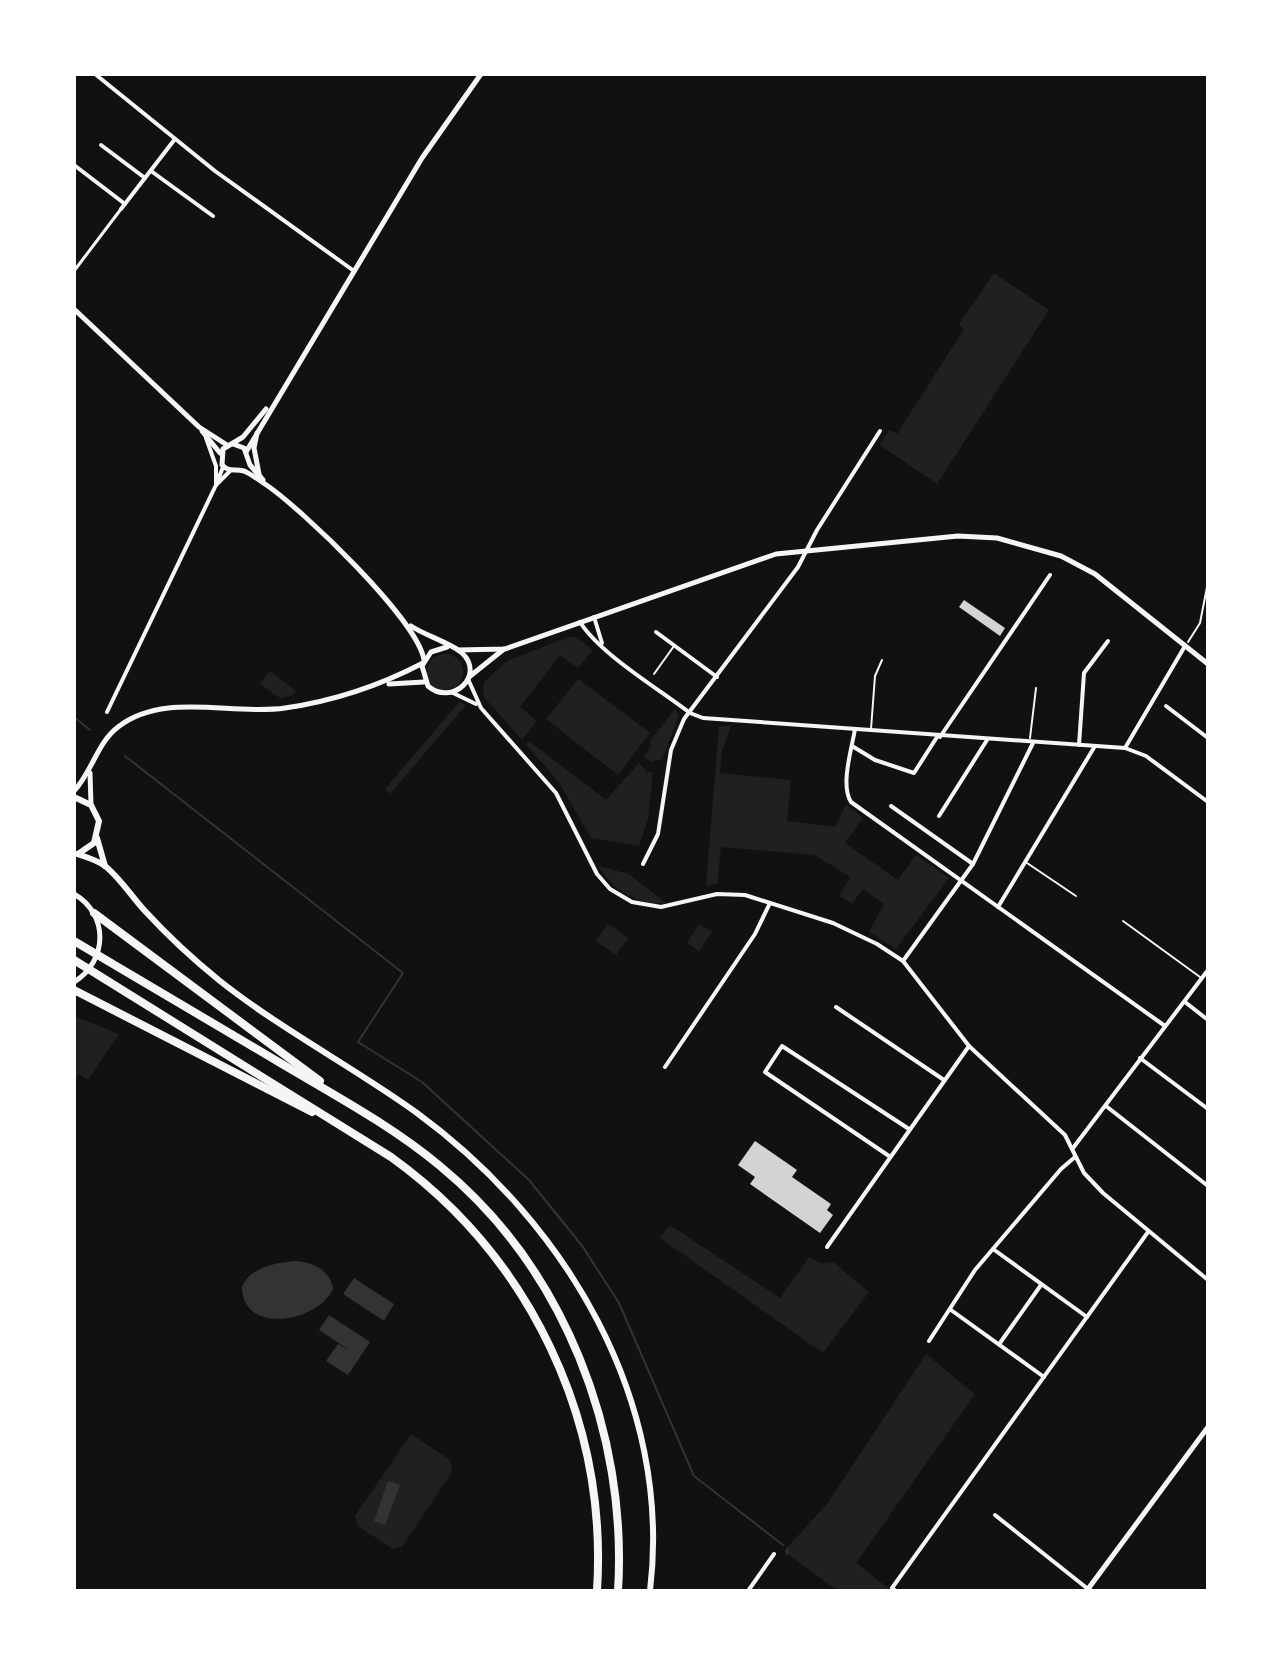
<svg xmlns="http://www.w3.org/2000/svg" width="1282" height="1665" viewBox="0 0 1282 1665" font-family="Arial,sans-serif">
<style>
.green{fill:#202020}
.water{fill:#333}
.lines{fill:none;stroke-linecap:round;stroke-linejoin:round}
.stream{stroke:#333;stroke-width:2}
.building{fill:#d3d3d3}
.path{stroke:#f5f5f5;stroke-width:2}
.service{stroke:#f5f5f5;stroke-width:2}
.pedestrian{stroke:#f5f5f5;stroke-width:3}
.minor{stroke:#f5f5f5;stroke-width:4}
.tertiary{stroke:#f5f5f5;stroke-width:5}
.secondary{stroke:#f5f5f5;stroke-width:6}
.motorway{stroke:#f5f5f5;stroke-width:8}
</style>
<rect width="100%" height="100%" fill="#111"/>
<g class="green">
<polygon points="994,273 1049,310 937,484 880,445 889,430 897,434 964,329 959,324"/>
<polygon points="568,637 575,637 593,650 578,668 560,655 520,707 537,721 522,740 483,696 484,682 507,661"/>
<circle cx="445" cy="672" r="18"/>
<polygon points="270,671 296,691 291,696 280,698 260,684"/>
<polygon points="578,679 650,733 618,775 546,719"/>
<polygon points="459,702 466,705 390,794 385,789"/>
<polygon points="675,709 679,716 662,759 652,762 644,757 652,745 649,742"/>
<polygon points="719,726 731,726 722,751 720,773 791,780 787,821 835,827 846,804 863,818 845,843 898,880 916,855 949,878 896,949 869,932 884,904 863,889 852,904 839,896 850,877 815,855 721,847 717,884 706,886"/>
<polygon points="529,741 606,800 639,763 647,772 653,773 648,819 639,846 591,838 560,784 526,744"/>
<path d="M598,866L629,874L666,903C637,905 613,891 598,866Z"/>
<polygon points="608,924 628,938 616,955 596,941"/>
<polygon points="699,924 712,932 699,951 687,943"/>
<polygon points="74,1016 119,1034 88,1080 79,1074 74,1080"/>
<polygon points="670,1225 780,1298 809,1257 820,1263 833,1262 869,1292 823,1353 660,1238"/>
<polygon points="926,1354 975,1394 856,1563 892,1591 838,1591 784,1551 827,1504"/>
<polygon points="411,1434 450,1460 452,1472 402,1547 393,1549 358,1526 355,1516"/>
</g>
<g class="water">
<path d="M295,1261C312,1262 331,1270 333,1289C316,1324 242,1334 242,1287C250,1267 275,1263 295,1261Z"/>
<polygon points="354,1278 394,1304 384,1321 343,1294"/>
<polygon points="329,1315 370,1342 348,1375 326,1361 338,1344 352,1352 319,1330"/>
<polygon points="388,1481 400,1485 385,1525 374,1521"/>
</g>
<g class="lines">
<g class="stream">
<polyline points="74,717 90,730"/>
<polyline points="125,756 403,973 358,1042 422,1082 529,1180 583,1247 619,1303 694,1476 783,1545"/>
<polyline points="787,1554 787,1549"/>
<polyline points="757,1591 759,1588"/>
</g>
</g>
<g class="building">
<polygon points="964,600 1005,628 1000,636 959,607"/>
<polygon points="755,1141 797,1170 792,1177 831,1204 827,1210 833,1215 820,1233 750,1184 755,1177 738,1165"/>
</g>
<g class="lines">
<polyline class="path" points="1188,642 1200,623 1208,582"/>
<g class="service">
<polyline points="654,674 674,646"/>
<polyline points="871,729 875,676 882,660"/>
<polyline points="1030,738 1036,688"/>
<polyline points="1027,863 1076,896"/>
<polyline points="1123,921 1200,977"/>
</g>
<polyline class="pedestrian" points="74,271 121,209"/>
<g class="minor">
<polyline points="95,74 215,171 354,271"/>
<polyline points="101,145 145,178"/>
<polyline points="74,165 125,204"/>
<polyline points="151,171 213,216"/>
<polyline points="121,209 175,139"/>
<polyline points="223,467 216,485 230,471"/>
<polyline points="594,617 602,643"/>
<path d="M580,622C600,654 659,689 690,713L703,718L1125,748L1146,756L1208,802"/>
<polyline points="656,632 717,677"/>
<polyline points="468,679 481,708 556,793 597,874 610,889 632,902 661,907 717,894 745,895 833,923 877,944 903,961 969,1046 1065,1135 1084,1173 1103,1193 1208,1280"/>
<polyline points="453,693 476,704"/>
<polyline points="1166,706 1208,738"/>
<polyline points="107,712 216,485 216,466 206,438"/>
<path d="M855,729C852,748 840,785 851,802L1165,1026"/>
<polyline points="940,737 1050,575"/>
<polyline points="1079,745 1084,673 1108,641"/>
<polyline points="852,746 875,760 914,773 937,737"/>
<polyline points="1125,748 1185,646"/>
<polyline points="891,806 973,864"/>
<polyline points="939,816 987,740"/>
<polyline points="643,864 658,834 671,750 684,719 798,567 817,530 880,431"/>
<polyline points="998,907 1095,746"/>
<polyline points="903,961 973,864 1033,743"/>
<polyline points="1185,1002 1208,1020"/>
<polyline points="836,1007 944,1080"/>
<polyline points="1140,1058 1208,1109"/>
<polyline points="665,1067 755,934 770,903"/>
<polyline points="1106,1106 1208,1186"/>
<polyline points="1073,1148 1208,970"/>
<polyline points="889,1156 765,1072 782,1046 909,1129"/>
<polyline points="827,1247 969,1046"/>
<polyline points="993,1249 1087,1317"/>
<polyline points="951,1310 1044,1377"/>
<polyline points="929,1341 975,1270 1061,1169 1075,1157"/>
<polyline points="1000,1343 1041,1285"/>
<polyline points="995,1515 1088,1589"/>
<polyline points="748,1591 774,1554"/>
<polyline points="896,1591 892,1588 1148,1232"/>
</g>
<g class="tertiary">
<polyline points="74,309 199,427 227,445"/>
<path d="M266,409L243,437L223,449L222,465C230,473 234,468 244,471C251,474 259,480 265,484C301,508 418,620 424,660"/>
<polyline points="202,431 220,453"/>
<polyline points="257,433 254,448 259,474"/>
<polyline points="233,444 244,448 250,465 263,480"/>
<polyline points="246,452 422,158 481,74"/>
<path d="M411,626C424,635 451,643 462,653C486,675 452,707 428,686L422,666L431,652L447,647"/>
<polyline points="458,650 505,649 776,554 958,536 997,538 1061,556 1095,574 1208,664"/>
<polyline points="469,677 504,649"/>
<polyline points="389,684 424,682"/>
<polyline points="90,773 91,805"/>
<path d="M74,791C92,772 97,743 118,727C164,691 232,716 285,708C334,701 379,686 423,663"/>
<path d="M74,894C109,914 108,961 74,982"/>
<polyline points="1091,1591 1088,1589 1208,1427"/>
</g>
<g class="secondary">
<polyline points="74,797 91,805 99,821 94,843 78,854"/>
<polyline points="97,838 105,866"/>
<path d="M77,854C86,857 97,860 105,866C120,878 132,897 145,911C168,936 194,960 220,981C282,1030 353,1067 417,1113C566,1222 673,1401 650,1591"/>
</g>
<g class="motorway">
<polyline points="94,913 320,1081"/>
<path d="M74,941C144,982 213,1023 282,1064C336,1096 392,1126 440,1166C564,1268 628,1433 618,1591"/>
<path d="M74,960L391,1157C530,1257 608,1420 597,1591"/>
<polyline points="74,990 312,1112"/>
</g>
</g>
<rect width="1282" height="1665" fill="none" stroke="#ffffff" stroke-width="152"/>
</svg>
